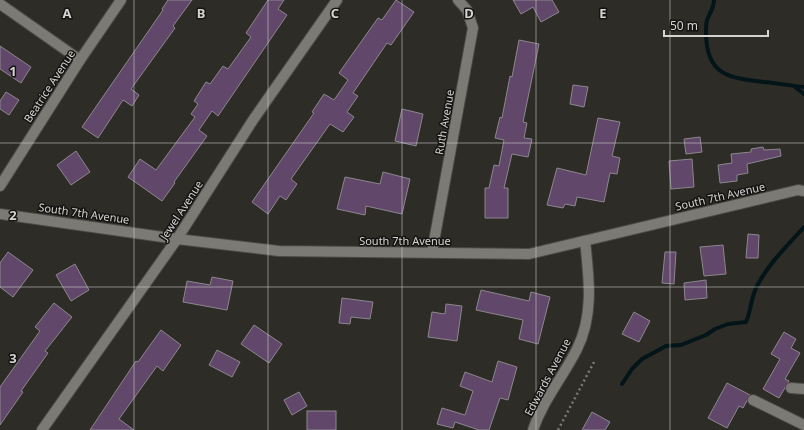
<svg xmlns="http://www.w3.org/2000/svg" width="804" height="430" viewBox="0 0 804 430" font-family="'Noto Sans',sans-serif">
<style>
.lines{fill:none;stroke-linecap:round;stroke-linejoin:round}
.stream{stroke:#031518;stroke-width:4}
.building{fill:#61476a;stroke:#8b888d}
.minor-casing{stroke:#4b4a46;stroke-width:12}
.path{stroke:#7b7a76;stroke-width:2.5;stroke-dasharray:2 3;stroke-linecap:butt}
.minor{stroke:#7c7a75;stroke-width:10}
.grid{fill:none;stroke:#d5d4d1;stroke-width:1;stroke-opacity:0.55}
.labels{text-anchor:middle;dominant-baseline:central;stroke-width:3;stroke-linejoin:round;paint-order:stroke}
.street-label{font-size:11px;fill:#d5d4d1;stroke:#151412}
.grid-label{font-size:13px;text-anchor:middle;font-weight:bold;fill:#d5d4d1;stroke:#151412;stroke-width:3;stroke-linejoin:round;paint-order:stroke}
</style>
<rect width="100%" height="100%" fill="#2d2c27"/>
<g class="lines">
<g class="stream">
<path d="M714,0C714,8 710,12 707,20C706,23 706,28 706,32C706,75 728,78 764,82C778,83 791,86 804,87"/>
<polyline points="795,87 804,94"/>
<path d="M622,384L632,369L642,359L666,346L681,345L706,335L715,329L728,324L746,322C751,311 751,297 757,286C768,264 788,245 804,227"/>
</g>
</g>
<g class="building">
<polygon points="168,0 192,0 173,26 175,28 131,89 139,95 132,106 123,100 98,138 82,127 163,10 162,9"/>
<polygon points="268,0 284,0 278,9 287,15 218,116 212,111 199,130 207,136 174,182 175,183 162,201 128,177 140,159 156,170 195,117 191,114 198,104 194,101 206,82 210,84 223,66 228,69 251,37 246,33"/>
<polygon points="396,0 414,12 391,45 387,43 353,93 358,96 347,112 354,117 343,132 330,124 291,179 297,184 286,200 280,196 268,214 252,202 314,113 312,112 324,94 334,100 348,80 339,73 378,18 382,20"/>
<polygon points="513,0 552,0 559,12 541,22 533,7 521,14"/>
<polygon points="519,40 539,44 523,122 527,123 524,138 532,139 528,157 512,154 504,188 508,188 508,218 485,218 485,188 489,188 494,165 499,166 504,140 495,138 500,117 502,118 510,76 512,77"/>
<polygon points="0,46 31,67 21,83 0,69"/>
<polygon points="573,85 588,87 584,107 570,104"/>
<polygon points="6,92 19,100 9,115 0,109 0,101"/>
<polygon points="402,109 423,114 416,146 395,141"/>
<polygon points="598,118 620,122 612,156 620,158 617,174 610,173 604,202 577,197 575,206 565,204 563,208 547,205 557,168 586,175"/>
<polygon points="700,137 702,152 686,154 684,139"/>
<polygon points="763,147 764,150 780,149 781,156 747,164 748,173 737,175 737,181 720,183 718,165 732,163 731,154 751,152 751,149"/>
<polygon points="76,151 90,172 71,185 57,165"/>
<polygon points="692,159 694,187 671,189 669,161"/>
<polygon points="383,172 410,179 402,214 366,206 365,215 337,209 345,177 380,184"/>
<polygon points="748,234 759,235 758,258 746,258"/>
<polygon points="723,245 726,274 704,276 700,247"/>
<polygon points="8,252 33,270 13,297 0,287 0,263"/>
<polygon points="665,252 676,252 674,284 662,283"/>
<polygon points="75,264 89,290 71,301 56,275"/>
<polygon points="212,277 233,281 227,310 183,302 187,281 210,285"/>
<polygon points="706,280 707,298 685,300 684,283"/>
<polygon points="481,290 529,301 531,292 550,297 538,344 519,339 523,320 476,310"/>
<polygon points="342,298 373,302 370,319 351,317 350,324 339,323"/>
<polygon points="54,303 72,317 45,351 48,353 21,391 23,392 0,425 0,387 40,331 35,327"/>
<polygon points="446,304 462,306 457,341 428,337 432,312 445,314"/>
<polygon points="634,312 650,321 639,342 622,334"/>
<polygon points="254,325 282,344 269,363 241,344"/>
<polygon points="161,330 181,345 163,371 157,366 119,419 134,430 90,430 136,361 138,362"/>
<polygon points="784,332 796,339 791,348 800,353 785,379 789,381 779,398 763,389 780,359 771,354"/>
<polygon points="217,350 240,362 232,377 209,365"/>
<polygon points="498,361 517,367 508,400 500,398 489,430 479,430 455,422 453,428 437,424 442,408 465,415 473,391 460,386 465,372 492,382"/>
<polygon points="727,383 750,395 743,408 739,406 727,428 708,418"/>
<polygon points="299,392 307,406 292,415 284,400"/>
<rect x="307" y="411" width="29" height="19"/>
<polygon points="592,412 610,422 605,430 582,430"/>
</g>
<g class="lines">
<defs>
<g id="minor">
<polyline points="0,4 80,60"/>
<polyline points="0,186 80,60 121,0"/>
<polyline points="0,214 177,239 279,251 529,254 798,190 804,191"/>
<polyline points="432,252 473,28 467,10 458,0"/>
<polyline points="791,388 804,389"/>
<polyline points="753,400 804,425"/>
<polyline points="42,430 177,239 253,120 337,0"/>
<path d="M533,430C543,400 563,377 577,349C594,315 589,278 585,241"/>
</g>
</defs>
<use href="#minor" class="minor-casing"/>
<polyline class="path" points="558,430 594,362"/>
<use href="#minor" class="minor"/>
</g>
<path class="grid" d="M134,0V430M268,0V430M402,0V430M536,0V430M670,0V430M0,143H804M0,287H804"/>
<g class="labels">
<g class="street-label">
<text transform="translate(49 86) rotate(-57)">Beatrice Avenue</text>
<text transform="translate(444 122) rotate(-80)">Ruth Avenue</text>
<text transform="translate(720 196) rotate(-13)">South 7th Avenue</text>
<text transform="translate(181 210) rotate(-57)">Jewel Avenue</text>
<text transform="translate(84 213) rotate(8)">South 7th Avenue</text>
<text x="405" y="240">South 7th Avenue</text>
<text transform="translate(547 377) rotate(-62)">Edwards Avenue</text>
</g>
</g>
<g class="grid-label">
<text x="67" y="18">A</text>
<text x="201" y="18">B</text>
<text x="335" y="18">C</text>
<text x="469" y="18">D</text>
<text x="603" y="18">E</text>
<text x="13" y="76">1</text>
<text x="13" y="220">2</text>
<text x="13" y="363">3</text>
</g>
<path d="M664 30v6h104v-6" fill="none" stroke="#d5d4d1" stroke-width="2"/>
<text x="670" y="30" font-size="12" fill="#d5d4d1" stroke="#151412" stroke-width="3" paint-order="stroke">50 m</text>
</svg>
